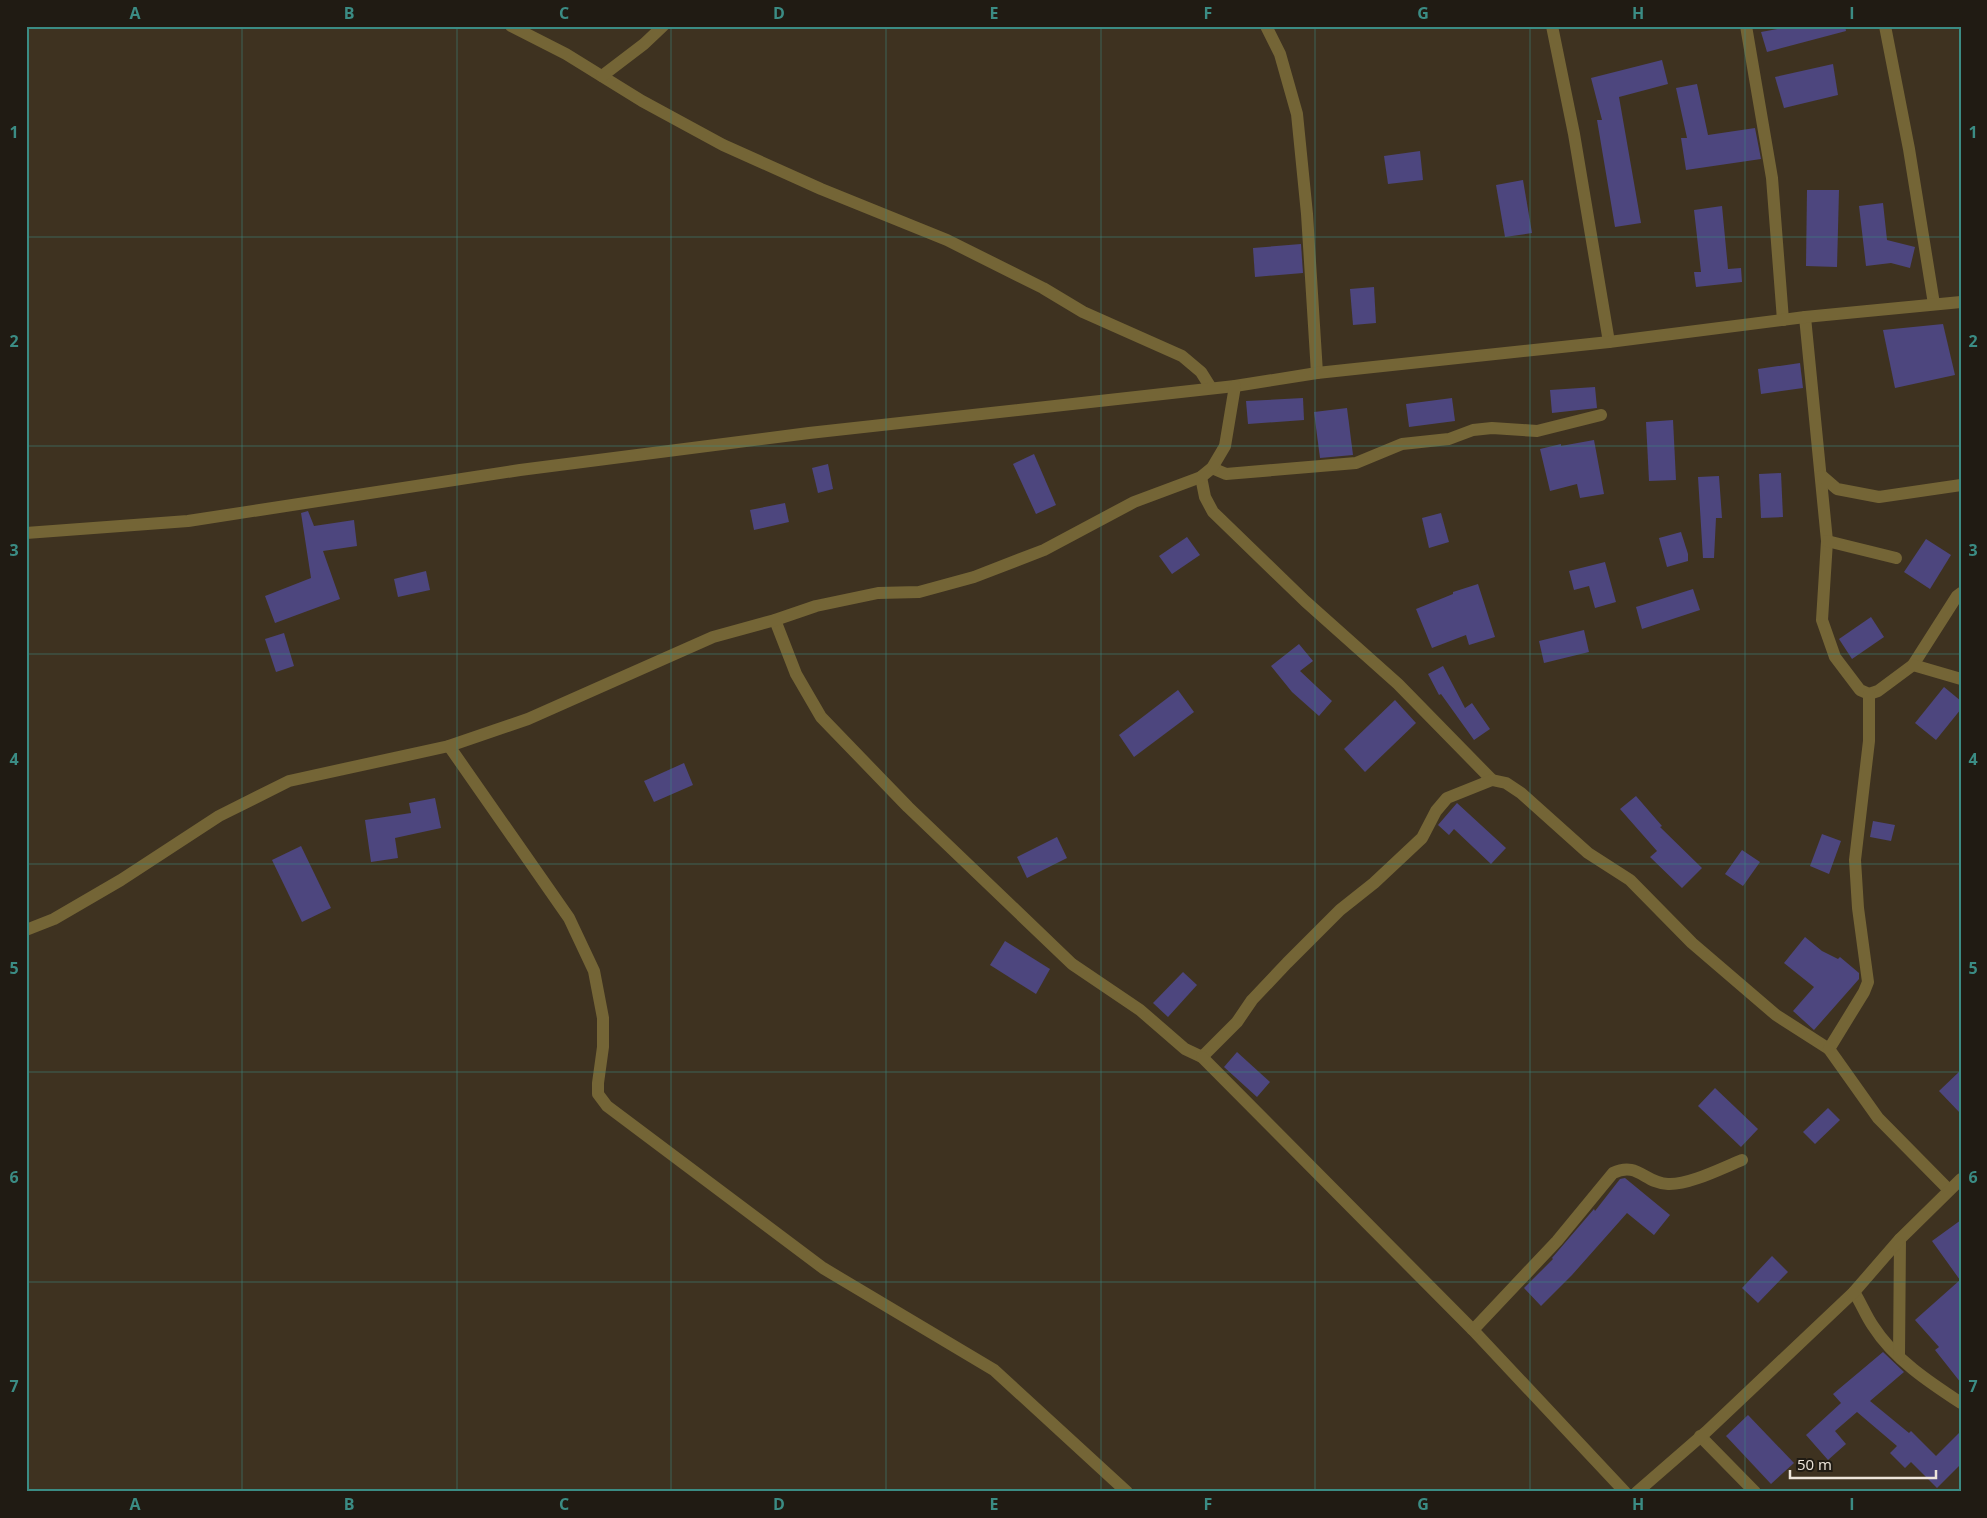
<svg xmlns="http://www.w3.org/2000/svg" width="1987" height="1518" viewBox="0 0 1987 1518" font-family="'Open Sans',sans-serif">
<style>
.building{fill:#4d467e}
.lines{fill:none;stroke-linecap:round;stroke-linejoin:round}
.minor{stroke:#746536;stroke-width:12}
.grid{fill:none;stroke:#3b8c84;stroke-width:1;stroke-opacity:0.55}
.neatline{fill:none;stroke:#3b8c84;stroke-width:2}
.grid-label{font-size:16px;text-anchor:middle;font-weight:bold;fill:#3b8c84}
</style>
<rect width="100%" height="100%" fill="#3e3220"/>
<g class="building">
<polygon points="1794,26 1845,26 1846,31 1767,52 1761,32"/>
<polygon points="1662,60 1668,84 1619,97 1641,223 1615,227 1597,120 1602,120 1591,78"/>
<polygon points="1833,64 1838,95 1784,108 1775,77"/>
<polygon points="1697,84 1708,135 1755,128 1761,159 1686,170 1681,138 1687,138 1676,88"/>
<polygon points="1420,151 1423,180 1388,184 1384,156"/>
<polygon points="1523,180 1532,233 1505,237 1496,185"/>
<polygon points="1807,190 1839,190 1837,267 1806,266"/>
<polygon points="1883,203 1887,240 1915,247 1910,268 1891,263 1866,266 1859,206"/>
<polygon points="1722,206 1728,269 1741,268 1742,282 1696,287 1694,272 1701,272 1694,210"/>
<polygon points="1301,244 1303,273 1255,277 1253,248"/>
<polygon points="1374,287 1376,323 1353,325 1350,289"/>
<polygon points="1943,324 1955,375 1895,388 1883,330"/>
<polygon points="1800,363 1803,388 1761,394 1758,369"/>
<polygon points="1595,387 1597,408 1552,413 1550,390"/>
<polygon points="1303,398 1304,420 1248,424 1246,401"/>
<polygon points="1452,398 1455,421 1409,427 1406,404"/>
<polygon points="1347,408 1353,455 1320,458 1314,412"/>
<polygon points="1673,420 1676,480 1649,481 1646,422"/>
<polygon points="1594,440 1604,494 1580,498 1577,484 1550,491 1540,449 1561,444 1561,446"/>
<polygon points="1034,454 1056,505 1036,514 1013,464"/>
<polygon points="828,464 833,489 818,493 812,468"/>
<polygon points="1781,473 1783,517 1761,518 1759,474"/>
<polygon points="1719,476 1722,518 1716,518 1714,558 1703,558 1698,477"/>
<polygon points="785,503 789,522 754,530 750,510"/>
<polygon points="308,511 314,526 354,520 357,546 323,551 340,599 275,623 265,596 311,578 301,513"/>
<polygon points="1441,513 1449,542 1429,548 1422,518"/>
<polygon points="1681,532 1688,554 1688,561 1667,567 1659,538"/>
<polygon points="1187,537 1200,555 1172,574 1159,556"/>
<polygon points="1926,539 1951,555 1930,589 1904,572"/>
<polygon points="1605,562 1616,602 1595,608 1589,586 1574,590 1569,571"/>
<polygon points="426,571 430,590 398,597 394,579"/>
<polygon points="1478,584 1495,637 1469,645 1466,635 1432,648 1416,609 1453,594 1453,592"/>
<polygon points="1693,589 1700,610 1642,629 1636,607"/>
<polygon points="1871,617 1884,637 1852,659 1839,639"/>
<polygon points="1584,630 1589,652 1544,663 1539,641"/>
<polygon points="284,633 294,666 276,672 265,639"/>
<polygon points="1299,644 1313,661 1300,671 1332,701 1319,716 1292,692 1271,666"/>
<polygon points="1443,666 1465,708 1472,703 1490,729 1474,740 1441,694 1439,695 1428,674"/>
<polygon points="1944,687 1961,701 1961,709 1936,740 1915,723"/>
<polygon points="1178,690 1194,712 1134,757 1119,735"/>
<polygon points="1395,700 1416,723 1365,772 1344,749"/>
<polygon points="684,763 693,785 654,802 644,781"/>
<polygon points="1636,796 1662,826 1660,827 1702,868 1682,888 1650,857 1657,851 1620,809"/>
<polygon points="435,798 441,828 395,838 398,858 371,862 365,820 411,813 409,803"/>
<polygon points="1457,803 1506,848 1491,864 1454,829 1449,835 1438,825"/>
<polygon points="1873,821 1895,825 1891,841 1870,837"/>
<polygon points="1822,834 1841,841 1829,874 1810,866"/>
<polygon points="1057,837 1067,858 1027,878 1017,857"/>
<polygon points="301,846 331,908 302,922 272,860"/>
<polygon points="1742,850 1760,862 1743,886 1725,874"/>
<polygon points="1805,937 1822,951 1838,959 1840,957 1859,973 1859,979 1814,1030 1793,1011 1814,987 1784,963"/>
<polygon points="1005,941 1050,969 1036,994 990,965"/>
<polygon points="1183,972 1197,985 1168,1017 1153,1003"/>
<polygon points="1237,1052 1270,1082 1257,1097 1224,1067"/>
<polygon points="1961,1070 1961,1114 1939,1091"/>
<polygon points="1715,1088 1758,1129 1741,1147 1698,1106"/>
<polygon points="1828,1108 1840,1120 1815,1144 1803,1132"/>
<polygon points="1625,1178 1670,1215 1654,1235 1627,1213 1572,1275 1541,1306 1524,1288 1553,1259 1552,1258 1594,1209 1595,1211 1620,1179"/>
<polygon points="1961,1220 1961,1383 1935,1350 1939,1347 1915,1320 1960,1280 1932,1241"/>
<polygon points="1772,1256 1788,1272 1758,1303 1742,1288"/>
<polygon points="1883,1352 1904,1372 1870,1401 1909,1433 1911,1431 1936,1456 1961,1431 1961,1464 1937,1488 1911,1462 1905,1468 1890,1453 1897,1446 1857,1412 1835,1431 1846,1444 1828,1460 1806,1435 1841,1403 1833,1394"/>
<polygon points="1748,1415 1794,1463 1771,1484 1726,1436"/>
</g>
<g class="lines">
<g class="minor">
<polyline points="511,26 566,54 642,101 723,145 821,189 947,240 1043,288 1083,312 1182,356 1201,372 1211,388"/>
<polyline points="1266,26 1280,54 1297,114 1307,214 1317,373"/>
<polyline points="1552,26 1574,134 1609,342"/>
<polyline points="1746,26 1772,178 1783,320"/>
<polyline points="1885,26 1909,149 1934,304"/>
<polyline points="602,76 644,44 663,26"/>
<polyline points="1805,317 1827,541 1822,620 1835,657 1860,690 1869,694 1878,691 1913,665 1957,596 1961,593"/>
<polyline points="1212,468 1226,474 1356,463 1402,444 1449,439 1473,430 1492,428 1537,431 1601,415"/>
<polyline points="1822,476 1837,489 1879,497 1961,485"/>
<polyline points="1201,477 1205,497 1213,512 1305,601 1398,684 1492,780"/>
<polyline points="26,533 188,521 520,470 809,433 1235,386 1317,373 1609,342 1805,317 1961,302"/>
<polyline points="1827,541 1896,558"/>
<polyline points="775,620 796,674 821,717 908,807 1072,964 1140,1010 1185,1049 1202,1057 1237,1022 1252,1000 1287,963 1340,910 1374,883 1422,838 1436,811 1447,798 1492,780 1506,783 1521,793 1588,853 1630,880 1692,943 1776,1015 1829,1049"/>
<polyline points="1913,665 1961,679"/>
<polyline points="1869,694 1869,741 1855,860 1858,908 1868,982 1864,992 1829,1049 1878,1118 1949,1190"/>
<polyline points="449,746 569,918 594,971 603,1018 603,1047 598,1083 598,1094 607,1106 823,1268 994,1370 1127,1492"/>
<polyline points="26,930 54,919 121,880 219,816 289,781 449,746 528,719 713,637 775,620 816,606 878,593 919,592 974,577 1044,550 1134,502 1201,477 1212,468 1225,446 1235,386"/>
<polyline points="1202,1057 1473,1330 1625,1492"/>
<path d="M1854,1292C1861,1303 1866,1316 1873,1326C1894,1359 1929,1382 1961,1403"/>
<path d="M1473,1330L1557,1241L1613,1173C1638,1161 1644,1183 1668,1184C1689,1185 1722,1168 1742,1160"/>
<polyline points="1899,1356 1900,1239"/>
<polyline points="1700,1436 1755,1492"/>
<polyline points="1637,1492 1706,1432 1854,1292 1900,1239 1961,1179"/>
</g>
</g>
<path class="grid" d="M242,26V1492M457,26V1492M671,26V1492M886,26V1492M1101,26V1492M1315,26V1492M1530,26V1492M1745,26V1492M26,237H1961M26,446H1961M26,654H1961M26,864H1961M26,1072H1961M26,1282H1961"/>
<rect width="1987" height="1518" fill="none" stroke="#201b13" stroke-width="55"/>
<path d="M1790 1470v8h146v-8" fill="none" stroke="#ede5da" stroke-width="2.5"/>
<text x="1797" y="1470" font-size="15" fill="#ede5da" stroke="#201b13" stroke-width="4" paint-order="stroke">50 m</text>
<rect x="28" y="28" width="1932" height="1462" class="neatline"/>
<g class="grid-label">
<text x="135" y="19">A</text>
<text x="349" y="19">B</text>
<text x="564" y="19">C</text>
<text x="779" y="19">D</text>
<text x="994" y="19">E</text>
<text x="1208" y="19">F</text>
<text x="1423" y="19">G</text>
<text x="1638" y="19">H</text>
<text x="1852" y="19">I</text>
<text x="14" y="138">1</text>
<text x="1973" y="138">1</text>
<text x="14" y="347">2</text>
<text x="1973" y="347">2</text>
<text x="14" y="556">3</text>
<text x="1973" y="556">3</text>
<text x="14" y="765">4</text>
<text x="1973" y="765">4</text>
<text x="14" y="974">5</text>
<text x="1973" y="974">5</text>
<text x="14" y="1183">6</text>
<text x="1973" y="1183">6</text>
<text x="14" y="1392">7</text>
<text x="1973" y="1392">7</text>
<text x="135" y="1510">A</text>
<text x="349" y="1510">B</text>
<text x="564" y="1510">C</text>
<text x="779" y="1510">D</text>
<text x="994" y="1510">E</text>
<text x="1208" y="1510">F</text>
<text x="1423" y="1510">G</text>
<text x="1638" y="1510">H</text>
<text x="1852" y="1510">I</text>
</g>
</svg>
